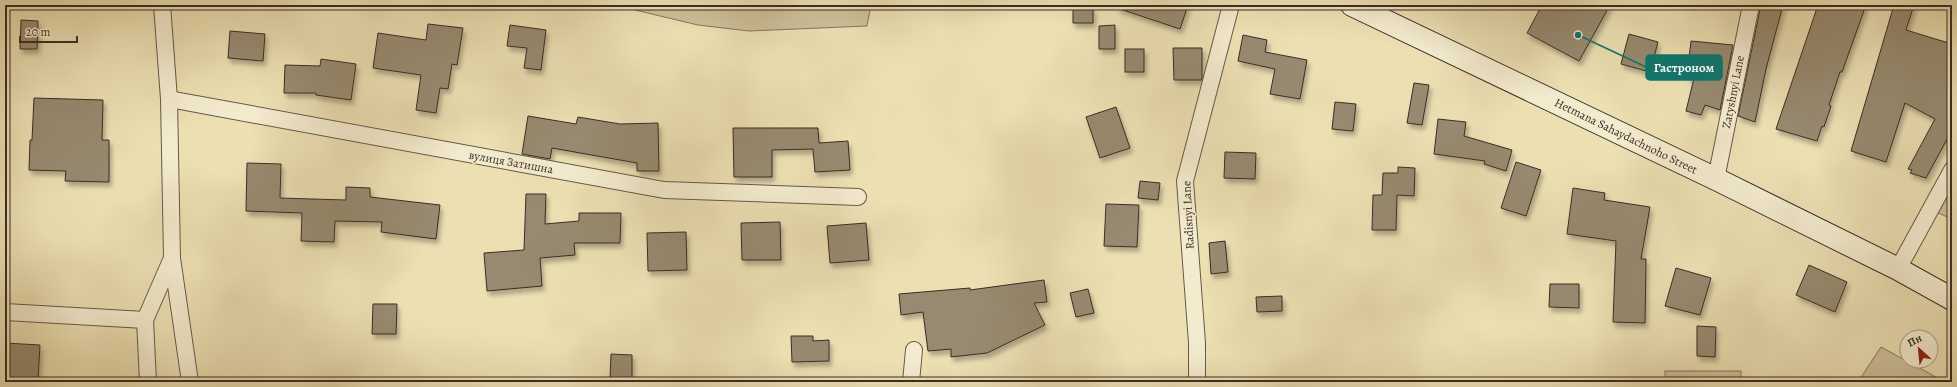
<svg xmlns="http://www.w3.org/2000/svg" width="1957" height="387" viewBox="0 0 1957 387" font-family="Alegreya,serif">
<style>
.green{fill:#cec19b;stroke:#847660}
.building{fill:#978a6f;stroke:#3b2c26;filter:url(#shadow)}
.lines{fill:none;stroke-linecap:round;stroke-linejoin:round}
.street-casing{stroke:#675949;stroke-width:18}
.secondary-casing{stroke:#3b2c26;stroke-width:24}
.street{stroke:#f3ebce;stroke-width:16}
.secondary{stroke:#f3ebce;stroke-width:22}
.labels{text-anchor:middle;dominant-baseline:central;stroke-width:3;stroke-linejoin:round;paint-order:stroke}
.street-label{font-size:12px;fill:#3b2c26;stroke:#f3ebce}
.leader{fill:none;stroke:#0f766e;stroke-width:1.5}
.callout-dot{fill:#0f766e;stroke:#f3ebce;stroke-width:1.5}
.callout{fill:#0f766e;stroke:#0f766e;stroke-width:1.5}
.callout-label{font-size:13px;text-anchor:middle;font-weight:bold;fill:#fff}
</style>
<defs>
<filter id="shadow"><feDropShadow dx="2.5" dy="4.5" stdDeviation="2" flood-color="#0004"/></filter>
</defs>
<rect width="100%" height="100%" fill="#ece0b3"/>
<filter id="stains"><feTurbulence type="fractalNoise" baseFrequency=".005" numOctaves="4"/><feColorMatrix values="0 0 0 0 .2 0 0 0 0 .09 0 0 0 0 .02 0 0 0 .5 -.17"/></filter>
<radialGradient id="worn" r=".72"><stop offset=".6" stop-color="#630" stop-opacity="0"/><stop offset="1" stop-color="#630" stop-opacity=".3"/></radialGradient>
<g class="green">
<polygon points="634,5 871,5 867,26 749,31 698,25 635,10"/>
<polygon points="1952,186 1952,219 1936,212"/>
<polygon points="1881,347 1945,382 1858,382"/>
<rect x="1665" y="371" width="76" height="11"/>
</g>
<g class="building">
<polygon points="1118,5 1188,5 1180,29 1117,8"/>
<polygon points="1542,5 1610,5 1579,61 1527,33"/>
<polygon points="1761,5 1783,5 1766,69 1755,122 1738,116"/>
<polygon points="1818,5 1866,5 1842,72 1840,72 1829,105 1831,106 1824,127 1822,126 1817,141 1776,129"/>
<polygon points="1894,5 1914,5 1906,30 1952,44 1952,130 1926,178 1910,173 1912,170 1908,169 1935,119 1905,103 1886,162 1851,151"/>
<polygon points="1093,7 1093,23 1073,23 1073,8"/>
<polygon points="21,20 38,21 37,49 20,49"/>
<polygon points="428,24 463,28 457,65 452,64 448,89 440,88 436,113 416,110 421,75 373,68 378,33 426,40"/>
<polygon points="510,25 546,30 541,70 524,68 527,48 507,46"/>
<polygon points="1115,25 1115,49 1099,49 1099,26"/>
<polygon points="230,31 265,34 263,61 228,58"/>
<polygon points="1629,34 1658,42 1650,72 1621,64"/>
<polygon points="1243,35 1267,40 1265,52 1307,60 1300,99 1270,94 1275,69 1238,61"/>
<polygon points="1691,41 1733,45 1720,110 1705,105 1701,115 1686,111 1694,78 1687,77"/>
<polygon points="1173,48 1202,48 1202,80 1174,80"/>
<rect x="1125" y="49" width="19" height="23"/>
<polygon points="321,59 356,64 351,100 316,95 316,93 284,93 285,65 320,66"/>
<polygon points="1414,83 1429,85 1422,125 1407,123"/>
<polygon points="34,98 103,100 102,140 109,140 109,182 65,181 66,171 29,170 30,140 32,140"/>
<polygon points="1335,102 1356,104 1353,131 1332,129"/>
<polygon points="1116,107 1130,148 1100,158 1086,117"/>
<polygon points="528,116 576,124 578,117 620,124 658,123 659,171 637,171 637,163 552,148 550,159 522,154"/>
<polygon points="1438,119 1466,122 1464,136 1512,150 1506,171 1484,164 1485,161 1434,154"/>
<polygon points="733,128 818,128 819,143 848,141 850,170 815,172 813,149 772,150 772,177 734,177"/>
<polygon points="1225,152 1256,153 1255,179 1224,178"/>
<polygon points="1516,162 1541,170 1526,216 1501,208"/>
<polygon points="247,163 281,164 280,198 346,200 346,187 370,188 370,197 440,205 436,239 381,232 382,222 335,221 334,242 301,241 302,213 246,211"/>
<polygon points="1398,167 1415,168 1414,196 1397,195 1396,230 1372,230 1373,195 1382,195 1383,173 1398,173"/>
<polygon points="1140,181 1160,183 1158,200 1138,198"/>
<polygon points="1573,188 1605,193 1604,200 1650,207 1641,259 1646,259 1645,323 1613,322 1616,241 1567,234"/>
<polygon points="526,194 546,194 545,224 579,221 579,213 621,213 620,243 574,243 575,255 540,258 542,286 487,291 484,253 524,250"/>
<polygon points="1106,204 1139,205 1137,247 1104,246"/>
<polygon points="780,222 781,260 742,260 741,223"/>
<polygon points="866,223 869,260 830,263 827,226"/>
<polygon points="686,232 687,270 648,271 647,233"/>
<polygon points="1225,241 1228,272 1211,274 1209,243"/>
<polygon points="1809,265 1847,282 1835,312 1796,295"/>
<polygon points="1676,268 1711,278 1700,315 1665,306"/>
<polygon points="1044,280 1047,302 1034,303 1045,325 987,353 951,357 951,349 928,351 923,312 901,315 899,294 970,288 970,290"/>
<polygon points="1550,284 1579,284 1579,308 1549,307"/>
<polygon points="1088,289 1094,313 1076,317 1070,293"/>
<polygon points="1282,296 1282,311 1257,312 1256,297"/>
<polygon points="373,304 397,304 396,334 372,334"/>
<polygon points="1697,326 1716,327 1715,357 1697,356"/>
<polygon points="791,336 813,336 813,341 829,340 829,361 792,362"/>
<polygon points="5,343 40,345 38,380 5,378"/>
<polygon points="611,354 632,355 632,380 610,380"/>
</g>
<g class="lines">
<defs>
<g id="street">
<polyline points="162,5 169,99 172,258 190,382"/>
<polyline points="169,99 664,190 858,197"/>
<polyline points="1716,179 1751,5"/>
<polyline points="1898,269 1952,170"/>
<polyline points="5,312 145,320 172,258"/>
<polyline points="145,320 148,382"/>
<polyline points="911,382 914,350"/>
<polyline points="1197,382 1197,343 1185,181 1231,5"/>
</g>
<polyline id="secondary" points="1352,5 1716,179 1898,269 1952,299"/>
</defs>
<use href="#street" class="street-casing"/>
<use href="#secondary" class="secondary-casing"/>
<use href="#street" class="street"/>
<use href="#secondary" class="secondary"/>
</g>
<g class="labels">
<g class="street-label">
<text transform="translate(1733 92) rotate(-79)">Zatyshnyi Lane</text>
<text transform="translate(1626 136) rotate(26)">Hetmana Sahaydachnoho Street</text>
<text transform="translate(511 162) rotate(10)">вулиця Затишна</text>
<text transform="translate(1188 215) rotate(-93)">Radisnyi Lane</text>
</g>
</g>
<path class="leader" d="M1578 35L1646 67"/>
<circle class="callout-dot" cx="1578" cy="35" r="4"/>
<rect class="callout" x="1646" y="55" width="76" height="25" rx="4"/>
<g class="callout-label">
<text x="1684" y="72">Гастроном</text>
</g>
<rect width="1957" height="387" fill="none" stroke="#ece0b3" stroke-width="20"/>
<rect x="6" y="6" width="1945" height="375" fill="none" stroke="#3b2c26" stroke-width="2"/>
<rect x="10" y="10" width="1937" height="367" fill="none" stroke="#3b2c26"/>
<g transform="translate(1919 349) rotate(333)"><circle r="19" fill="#f3ebce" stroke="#a99f8b"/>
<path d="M0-3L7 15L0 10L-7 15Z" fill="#8f2418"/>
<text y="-6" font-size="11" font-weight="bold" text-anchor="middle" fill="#3b2c26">Пн</text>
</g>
<path d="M20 36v6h57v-6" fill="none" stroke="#3b2c26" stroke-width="2"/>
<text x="26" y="36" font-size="12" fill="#3b2c26" stroke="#f3ebce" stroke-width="3" paint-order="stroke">20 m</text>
<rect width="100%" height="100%" filter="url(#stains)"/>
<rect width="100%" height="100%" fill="url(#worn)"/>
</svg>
